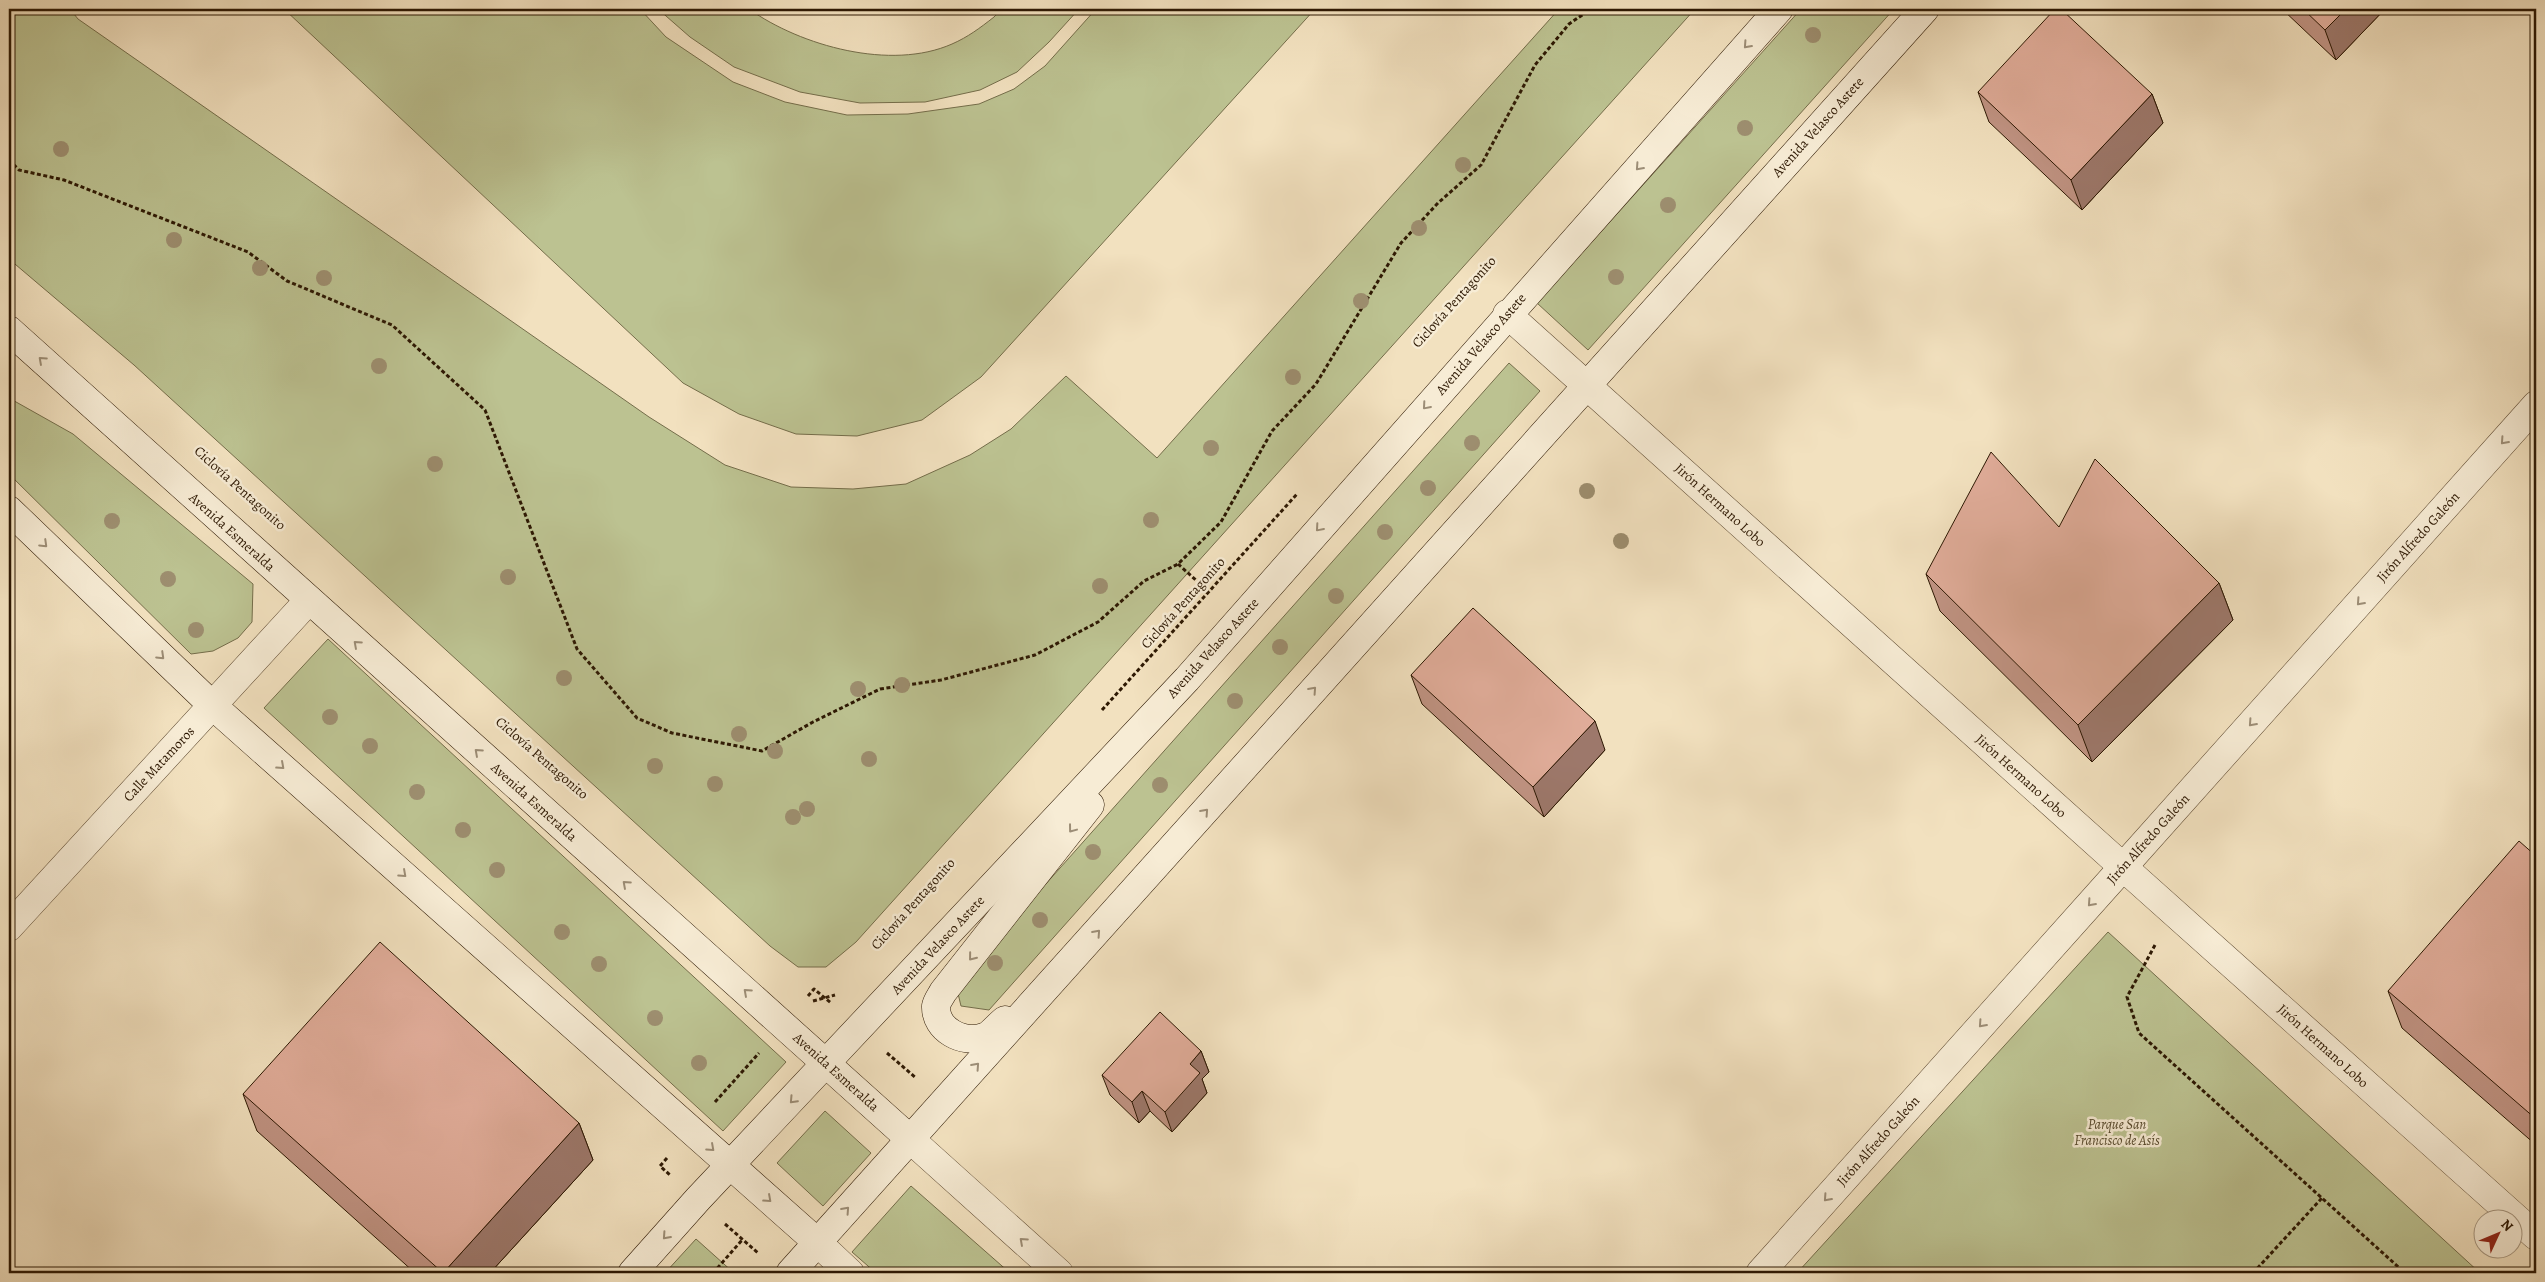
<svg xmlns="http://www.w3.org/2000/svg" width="2545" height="1282" viewBox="0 0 2545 1282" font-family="Alegreya,serif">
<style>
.green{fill:#bcc291;stroke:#746d4a}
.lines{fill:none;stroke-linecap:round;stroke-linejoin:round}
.minor-casing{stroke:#5e4a32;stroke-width:29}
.tertiary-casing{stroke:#5e4a32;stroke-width:29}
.secondary-casing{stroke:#2d1803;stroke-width:29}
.path{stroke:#2d1803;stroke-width:3;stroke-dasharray:4 2.5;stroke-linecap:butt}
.minor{stroke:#f7ecd5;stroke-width:28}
.tertiary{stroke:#f7ecd5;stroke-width:28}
.secondary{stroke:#f7ecd5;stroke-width:28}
.tree{fill:#9d8e6f}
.wall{fill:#c19484;stroke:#2d1803}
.shaded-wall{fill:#9d786b;stroke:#2d1803}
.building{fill:#e0ac99;stroke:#2d1803}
.oneway{stroke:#9c8d76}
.labels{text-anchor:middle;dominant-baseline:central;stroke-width:5;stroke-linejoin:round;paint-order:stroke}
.street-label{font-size:14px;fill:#2d1803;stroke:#f7ecd5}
.park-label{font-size:14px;font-style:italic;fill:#584b2e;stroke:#f7ecd5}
</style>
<rect width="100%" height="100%" fill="#f2e1bf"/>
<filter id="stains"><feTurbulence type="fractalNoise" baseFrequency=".004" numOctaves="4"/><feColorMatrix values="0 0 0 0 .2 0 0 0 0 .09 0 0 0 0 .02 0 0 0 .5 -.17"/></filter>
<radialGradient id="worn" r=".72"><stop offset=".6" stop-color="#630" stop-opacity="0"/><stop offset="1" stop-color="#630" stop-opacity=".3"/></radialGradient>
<g class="green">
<polygon points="9,9 70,9 78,19 649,417 725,465 791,487 853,489 906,484 970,455 1011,429 1066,376 1157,458 1559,9 1695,9 856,942 826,967 798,967 770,946 134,365 9,259"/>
<polygon points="284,9 640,9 666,37 733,82 785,102 847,115 908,114 979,104 1014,89 1045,66 1096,9 1315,9 981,377 922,420 857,436 796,434 739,414 683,383"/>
<path d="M658,9H749C801,46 891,71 952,44C968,37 980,28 994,17C997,14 1002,9 1006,9C1029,5 1055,9 1079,9L1049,42L1017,72L980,90L925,102L860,103L800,92L734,67L690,37Z"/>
<polygon points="1801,9 1894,9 1588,350 1537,303"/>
<polygon points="1509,363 1540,391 989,1010 961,1006 956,985"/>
<polygon points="9,398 73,434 253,584 252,622 238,638 213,651 191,654 9,474"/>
<polygon points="328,639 786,1062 723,1131 264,708"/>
<polygon points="2108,932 2480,1273 1797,1273"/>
<polygon points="825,1111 871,1153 823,1206 777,1163"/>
<polygon points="911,1186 1010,1273 876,1273 852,1252"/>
<polygon points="696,1239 734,1273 665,1273"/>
</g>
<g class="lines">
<defs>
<g id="minor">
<polyline points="1507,314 2123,867 2536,405"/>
<polyline points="9,927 309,600"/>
</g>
<g id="tertiary">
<polyline points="910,1139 1059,1273"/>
<polyline points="817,1242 850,1273"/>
<polyline points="1760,1273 2123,867 2536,1236"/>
</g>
<g id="secondary">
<polyline points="9,330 910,1139"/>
<polyline points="9,510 213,706 817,1242"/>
<path d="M1005,1020C998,1025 991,1035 984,1037C963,1044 935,1030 936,1006C937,1001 941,996 943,992L1090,805"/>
<polyline points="632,1273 698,1199 1187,679 1779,9"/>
<polyline points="790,1273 1925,9"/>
</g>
</defs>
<use href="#minor" class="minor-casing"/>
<use href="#tertiary" class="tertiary-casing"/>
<use href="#secondary" class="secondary-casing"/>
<g class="path">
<polyline points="9,160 19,170 64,180 248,252 287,281 392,325 485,410 577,649 637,718 672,733 762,751 813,722 880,689 941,680 1035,655 1098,622 1144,581 1178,564 1221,522 1272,431 1316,384 1401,243 1438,203 1481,165 1535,65 1569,24 1591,9"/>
<polyline points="1469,282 1478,290"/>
<polyline points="1178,564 1198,582"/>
<polyline points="1102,710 1297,494"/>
<polyline points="2155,945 2127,997 2139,1033 2405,1273"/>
<polyline points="808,996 814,989 831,1003"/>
<polyline points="813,1001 835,995"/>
<polyline points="887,1053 916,1078"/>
<polyline points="715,1102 759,1053"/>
<polyline points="667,1158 660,1166 670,1175"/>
<polyline points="725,1224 758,1253"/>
<polyline points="713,1273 743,1239"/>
<polyline points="2253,1273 2322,1198"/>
</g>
<use href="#minor" class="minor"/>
<use href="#tertiary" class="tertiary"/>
<use href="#secondary" class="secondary"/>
</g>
<g class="tree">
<circle cx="1813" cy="35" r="8"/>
<circle cx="1745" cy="128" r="8"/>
<circle cx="61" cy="149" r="8"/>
<circle cx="1463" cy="165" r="8"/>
<circle cx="1668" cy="205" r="8"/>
<circle cx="1419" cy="228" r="8"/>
<circle cx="174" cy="240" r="8"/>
<circle cx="260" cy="268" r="8"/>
<circle cx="1616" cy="277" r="8"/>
<circle cx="324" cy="278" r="8"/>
<circle cx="1361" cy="301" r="8"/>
<circle cx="379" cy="366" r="8"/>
<circle cx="1293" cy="377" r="8"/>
<circle cx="1472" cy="443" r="8"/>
<circle cx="1211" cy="448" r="8"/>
<circle cx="435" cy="464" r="8"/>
<circle cx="1428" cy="488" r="8"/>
<circle cx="1587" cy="491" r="8"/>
<circle cx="1151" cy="520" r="8"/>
<circle cx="112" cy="521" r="8"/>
<circle cx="1385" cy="532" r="8"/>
<circle cx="1621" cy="541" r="8"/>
<circle cx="508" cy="577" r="8"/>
<circle cx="168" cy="579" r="8"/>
<circle cx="1100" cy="586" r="8"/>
<circle cx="1336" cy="596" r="8"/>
<circle cx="196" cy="630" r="8"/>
<circle cx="1280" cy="647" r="8"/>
<circle cx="564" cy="678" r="8"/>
<circle cx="902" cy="685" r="8"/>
<circle cx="858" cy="689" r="8"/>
<circle cx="1235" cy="701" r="8"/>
<circle cx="330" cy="717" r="8"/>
<circle cx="739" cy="734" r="8"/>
<circle cx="370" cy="746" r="8"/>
<circle cx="775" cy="751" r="8"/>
<circle cx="869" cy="759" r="8"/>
<circle cx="655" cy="766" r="8"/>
<circle cx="715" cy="784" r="8"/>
<circle cx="1160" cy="785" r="8"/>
<circle cx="417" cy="792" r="8"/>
<circle cx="807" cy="809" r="8"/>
<circle cx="793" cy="817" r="8"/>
<circle cx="463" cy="830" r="8"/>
<circle cx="1093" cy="852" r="8"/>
<circle cx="497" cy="870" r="8"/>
<circle cx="1040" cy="920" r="8"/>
<circle cx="562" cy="932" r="8"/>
<circle cx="995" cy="963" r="8"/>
<circle cx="599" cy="964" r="8"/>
<circle cx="655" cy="1018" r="8"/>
<circle cx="699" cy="1063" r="8"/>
</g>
<g class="wall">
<polygon points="2282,9 2385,9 2336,60"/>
<polygon points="1978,92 2152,94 2163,123 2082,210 1989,122"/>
<polygon points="2059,527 2219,583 2233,620 2092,762 1940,611 1926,574"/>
<polygon points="1411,675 1605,750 1544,817 1422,704"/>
<polygon points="2536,856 2536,1145 2402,1028 2388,991"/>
<polygon points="1201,1051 1209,1072 1202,1079 1207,1093 1172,1132 1150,1111 1139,1123 1110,1095 1102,1075"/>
<polygon points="243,1094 579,1123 593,1160 490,1273 415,1273 257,1131"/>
</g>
<g class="shaded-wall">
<polygon points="2346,9 2385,9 2336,60 2325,30"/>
<polygon points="2152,94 2163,123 2082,210 2071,180"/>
<polygon points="2219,583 2233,620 2092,762 2078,725"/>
<polygon points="1595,721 1605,750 1544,817 1533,787"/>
<polygon points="1201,1051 1209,1072 1202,1079 1207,1093 1172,1132 1165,1112 1190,1064"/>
<polygon points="1142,1091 1150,1111 1139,1123 1132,1102"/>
<polygon points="579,1123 593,1160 490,1273 443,1273"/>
</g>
<g class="building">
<polygon points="2055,9 2061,9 2152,94 2071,180 1978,92"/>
<polygon points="2303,9 2346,9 2325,30"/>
<polygon points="1991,452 2059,527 2095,459 2219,583 2078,725 1926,574"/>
<polygon points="1473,608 1595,721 1533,787 1411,675"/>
<polygon points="2519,841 2536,856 2536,1119 2388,991"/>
<polygon points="380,942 579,1123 443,1273 243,1094"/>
<polygon points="1160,1012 1201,1051 1190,1064 1200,1073 1165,1112 1142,1091 1132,1102 1102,1075"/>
</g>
<defs><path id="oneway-chevron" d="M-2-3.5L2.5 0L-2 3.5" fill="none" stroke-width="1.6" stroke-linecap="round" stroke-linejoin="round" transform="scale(1.25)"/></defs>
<g class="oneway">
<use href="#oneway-chevron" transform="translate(1747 45) rotate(132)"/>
<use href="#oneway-chevron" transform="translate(1639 167) rotate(132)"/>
<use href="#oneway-chevron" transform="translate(42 360) rotate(-138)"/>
<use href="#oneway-chevron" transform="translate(1426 406) rotate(131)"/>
<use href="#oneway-chevron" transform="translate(2504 441) rotate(132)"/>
<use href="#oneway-chevron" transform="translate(1319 528) rotate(131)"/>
<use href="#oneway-chevron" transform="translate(44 544) rotate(44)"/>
<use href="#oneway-chevron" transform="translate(2360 602) rotate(132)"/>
<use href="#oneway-chevron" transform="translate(357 644) rotate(-138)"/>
<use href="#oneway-chevron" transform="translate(161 656) rotate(44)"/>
<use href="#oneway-chevron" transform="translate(1313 690) rotate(-48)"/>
<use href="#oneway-chevron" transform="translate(2252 723) rotate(132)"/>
<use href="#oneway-chevron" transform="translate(478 752) rotate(-138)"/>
<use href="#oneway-chevron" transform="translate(281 766) rotate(42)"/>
<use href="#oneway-chevron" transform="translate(1205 812) rotate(-48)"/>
<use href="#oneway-chevron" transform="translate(1072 829) rotate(127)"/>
<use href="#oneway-chevron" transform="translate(403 874) rotate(42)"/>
<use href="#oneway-chevron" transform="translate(626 884) rotate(-138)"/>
<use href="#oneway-chevron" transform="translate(2091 903) rotate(132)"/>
<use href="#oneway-chevron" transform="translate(1097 933) rotate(-48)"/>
<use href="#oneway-chevron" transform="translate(972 957) rotate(129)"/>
<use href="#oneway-chevron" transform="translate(747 992) rotate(-138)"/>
<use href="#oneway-chevron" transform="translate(1982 1024) rotate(132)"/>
<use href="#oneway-chevron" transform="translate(976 1066) rotate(-48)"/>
<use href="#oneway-chevron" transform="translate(793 1100) rotate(133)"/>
<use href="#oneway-chevron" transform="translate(711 1148) rotate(42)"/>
<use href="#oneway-chevron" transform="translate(1827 1198) rotate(132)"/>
<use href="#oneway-chevron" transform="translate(768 1199) rotate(42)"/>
<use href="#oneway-chevron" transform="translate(846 1210) rotate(-48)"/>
<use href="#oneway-chevron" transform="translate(666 1236) rotate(132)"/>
<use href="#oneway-chevron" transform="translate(1023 1241) rotate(-138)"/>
</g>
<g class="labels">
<g class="street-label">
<text transform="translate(1818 127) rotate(-48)">Avenida Velasco Astete</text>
<text transform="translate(1454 302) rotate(-48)">Ciclovía Pentagonito</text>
<text transform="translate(1481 344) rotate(-49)">Avenida Velasco Astete</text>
<text transform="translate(240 488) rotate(42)">Ciclovía Pentagonito</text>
<text transform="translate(1720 505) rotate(42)">Jirón Hermano Lobo</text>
<text transform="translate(232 532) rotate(42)">Avenida Esmeralda</text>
<text transform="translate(2418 537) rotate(-48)">Jirón Alfredo Galeón</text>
<text transform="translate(1183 603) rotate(-48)">Ciclovía Pentagonito</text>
<text transform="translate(1213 648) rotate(-48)">Avenida Velasco Astete</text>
<text transform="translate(542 758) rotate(41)">Ciclovía Pentagonito</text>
<text transform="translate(159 764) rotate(-47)">Calle Matamoros</text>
<text transform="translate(2021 776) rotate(42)">Jirón Hermano Lobo</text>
<text transform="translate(534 802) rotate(42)">Avenida Esmeralda</text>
<text transform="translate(2148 839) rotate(-48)">Jirón Alfredo Galeón</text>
<text transform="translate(913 904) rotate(-48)">Ciclovía Pentagonito</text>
<text transform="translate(938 945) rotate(-47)">Avenida Velasco Astete</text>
<text transform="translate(2323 1046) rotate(42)">Jirón Hermano Lobo</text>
<text transform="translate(836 1072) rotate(42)">Avenida Esmeralda</text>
<text transform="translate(1878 1141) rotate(-48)">Jirón Alfredo Galeón</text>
</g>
<g class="park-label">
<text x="2117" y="1124">Parque San<tspan x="2117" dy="16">Francisco de Asís</tspan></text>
</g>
</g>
<rect width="2545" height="1282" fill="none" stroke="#f2e1bf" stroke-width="30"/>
<rect x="10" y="10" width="2525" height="1262" fill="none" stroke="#2d1803" stroke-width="2.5"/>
<rect x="15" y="15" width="2515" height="1252" fill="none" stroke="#2d1803"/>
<g transform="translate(2498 1234) rotate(46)"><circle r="24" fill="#f7ecd5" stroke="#a69781"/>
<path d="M0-4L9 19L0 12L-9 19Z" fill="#8f2418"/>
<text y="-8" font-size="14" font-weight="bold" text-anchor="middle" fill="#2d1803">N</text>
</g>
<rect width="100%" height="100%" filter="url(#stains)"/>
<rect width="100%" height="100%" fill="url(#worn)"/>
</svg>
